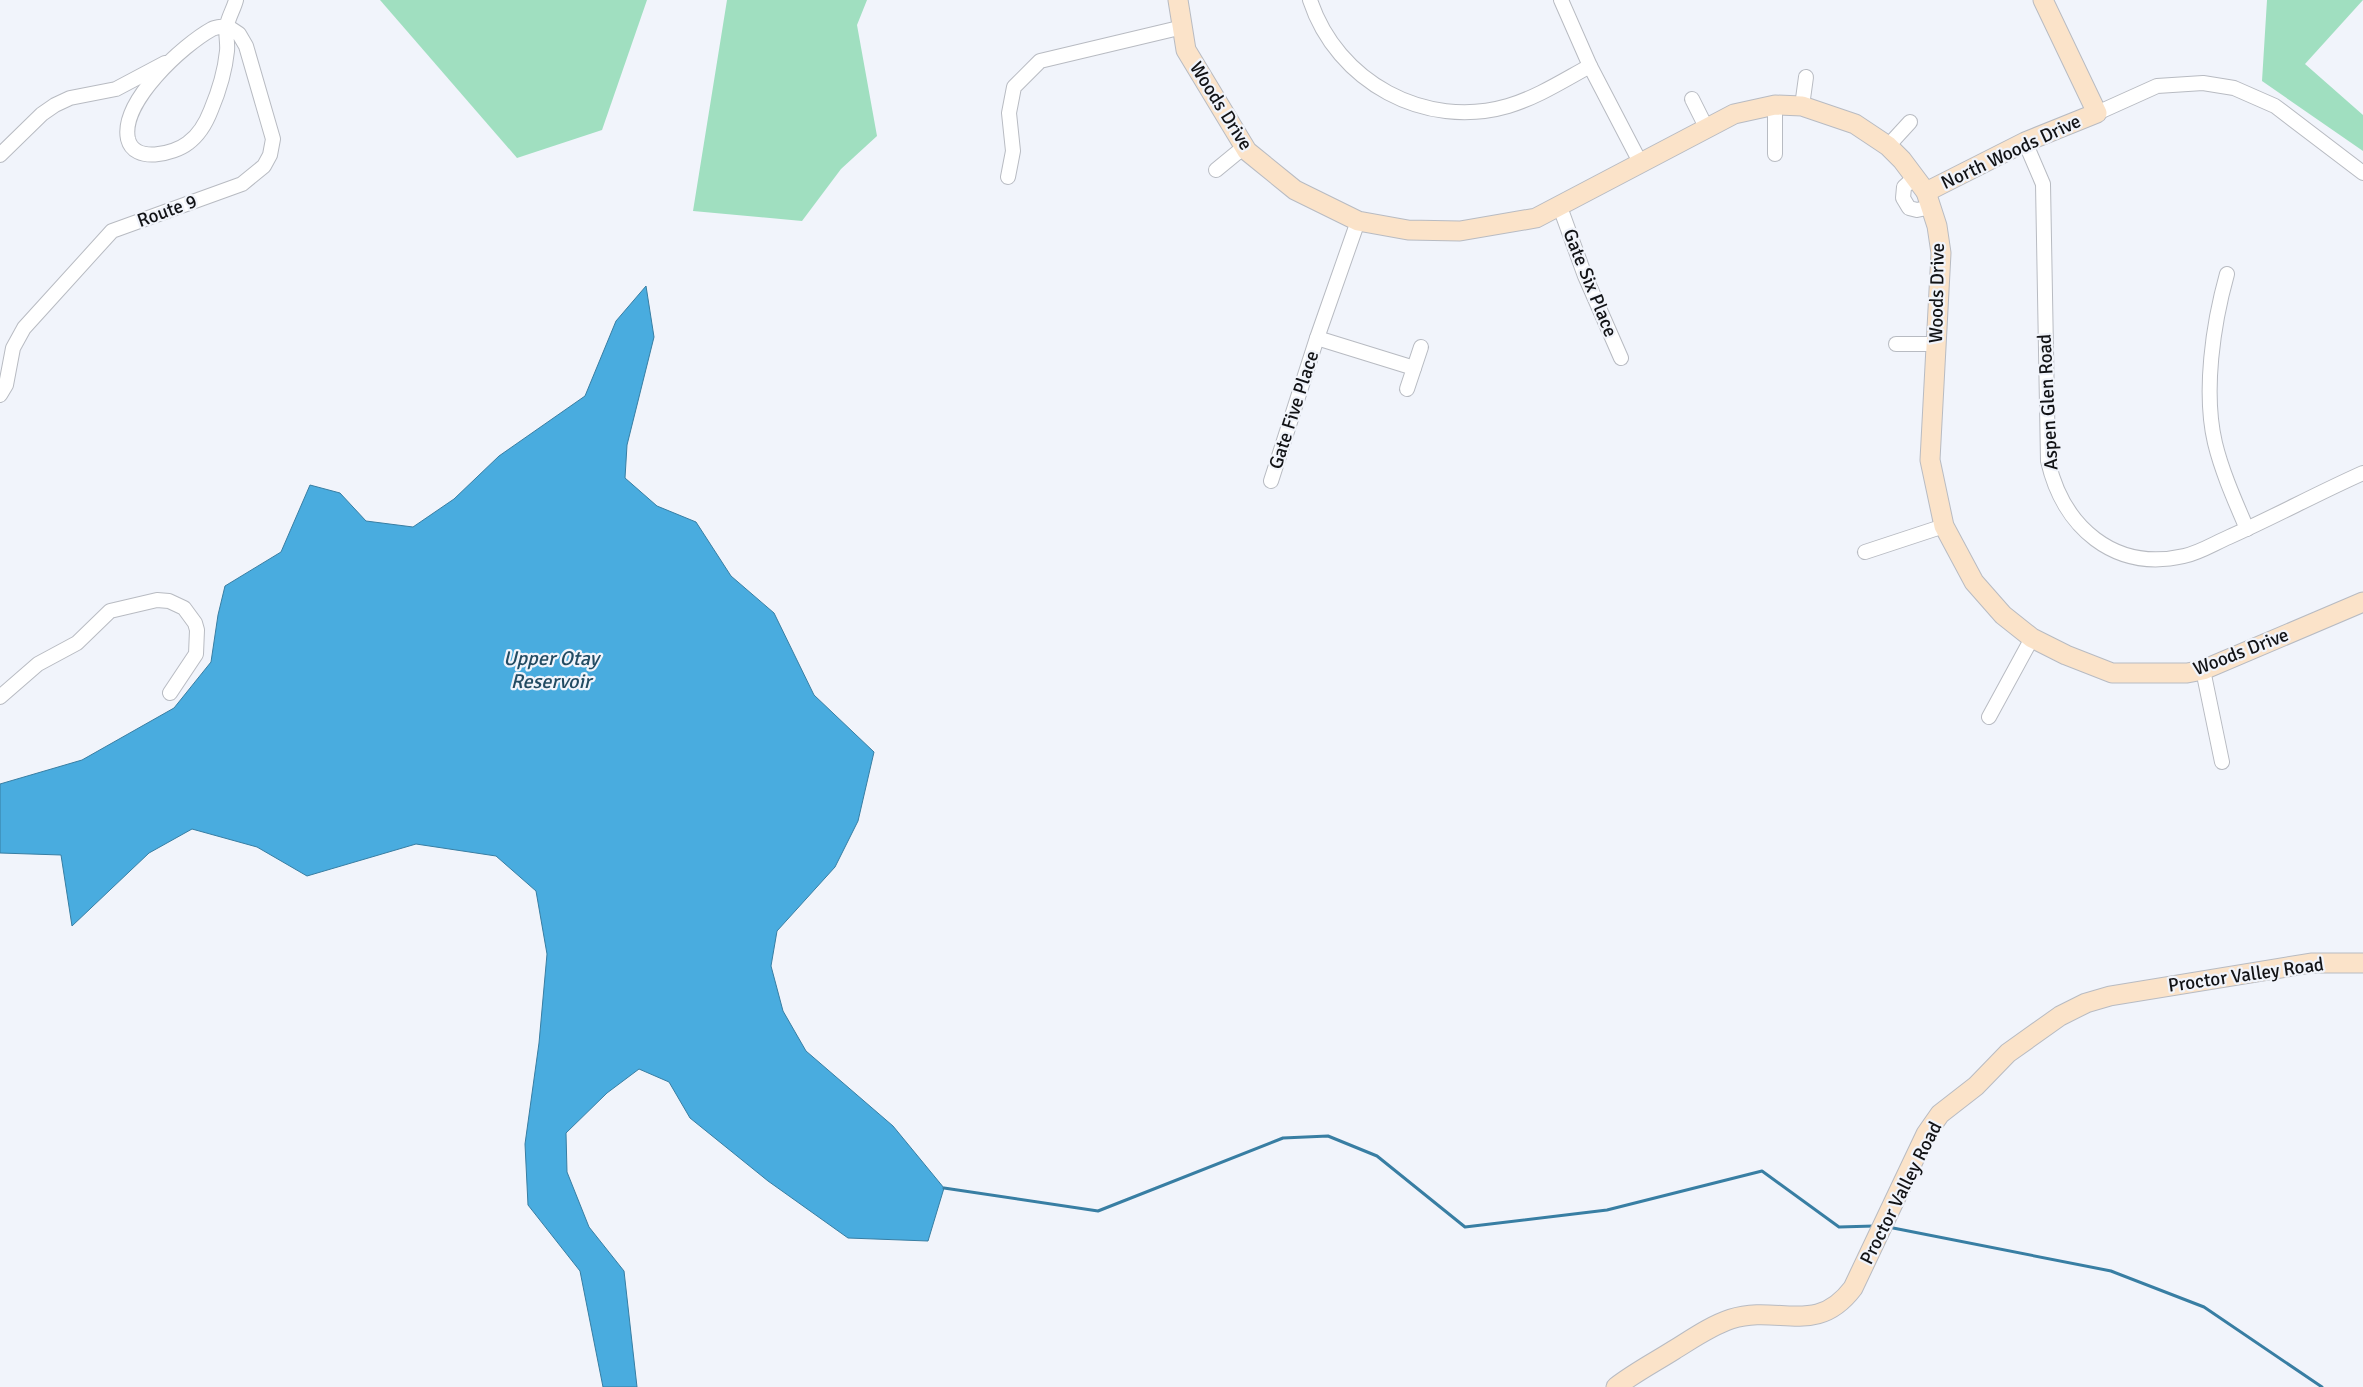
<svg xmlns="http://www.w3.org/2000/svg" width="2363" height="1387" viewBox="0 0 2363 1387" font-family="Signika,sans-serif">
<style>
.green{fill:#a0dfc0}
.water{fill:#49acdf;stroke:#387ea3}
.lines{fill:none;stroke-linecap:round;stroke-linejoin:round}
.stream{stroke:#387ea3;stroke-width:3}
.street-casing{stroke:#b8bbc2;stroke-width:16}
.secondary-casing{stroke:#b8bbc2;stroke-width:21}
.street{stroke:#fff;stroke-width:14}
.secondary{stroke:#fbe3c9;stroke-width:19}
.labels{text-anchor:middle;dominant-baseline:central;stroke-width:4.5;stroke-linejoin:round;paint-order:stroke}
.street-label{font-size:19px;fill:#121316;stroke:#f1f4fb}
.water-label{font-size:20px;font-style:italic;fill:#224b62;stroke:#f1f4fb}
</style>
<rect width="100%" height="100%" fill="#f1f4fb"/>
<g class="green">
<polygon points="380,0 647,0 602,130 517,158"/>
<polygon points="727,0 867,0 857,25 877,136 841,169 802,221 693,211"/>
<polygon points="2267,0 2363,0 2305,64 2363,115 2363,151 2262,81"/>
</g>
<polygon class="water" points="646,286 654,337 627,445 625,478 657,506 696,522 731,576 774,613 814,695 874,752 858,821 835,867 777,931 771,966 783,1011 806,1051 893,1126 944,1188 928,1241 848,1238 768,1181 690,1118 669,1082 639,1069 607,1093 566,1133 567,1172 589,1227 624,1271 637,1387 603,1387 580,1271 528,1205 525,1144 539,1043 547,954 536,891 496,856 416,844 307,876 257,847 192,829 149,853 72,926 61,855 0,853 0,784 82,760 174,708 211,662 218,615 225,586 281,552 310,485 340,493 366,521 413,527 454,499 499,456 585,396 616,321"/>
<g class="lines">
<g class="stream">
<polyline points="944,1188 1098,1211 1283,1138 1328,1136 1377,1156 1465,1227 1607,1210 1762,1171 1839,1227 1874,1226"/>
<polyline points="1888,1227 2111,1271 2204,1307 2322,1387"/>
</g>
<defs>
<g id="street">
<path d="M1310,0C1337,82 1425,130 1508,106C1538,97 1564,80 1590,66"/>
<polyline points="1561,0 1590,66 1640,162"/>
<polyline points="1692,99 1706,127"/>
<polyline points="1802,106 1806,77"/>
<polyline points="2097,113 2157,86 2203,83 2234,88 2275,106 2363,173"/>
<path d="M2025,142L2043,184L2048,461C2063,527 2114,572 2184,556C2199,553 2215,543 2229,537C2274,517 2318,493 2363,473"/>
<polyline points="1888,146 1910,122"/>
<polyline points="1775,154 1775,105"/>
<polyline points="0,155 42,114 55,105 70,98 116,89 165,63"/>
<polyline points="1216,170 1244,147"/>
<polyline points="1008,177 1013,151 1009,113 1014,87 1040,61 1183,27"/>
<polyline points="1915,177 1904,187 1903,198 1909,208 1917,210 1931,207"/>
<polyline points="1560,207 1585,276 1621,358"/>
<path d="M2227,274C2213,324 2203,392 2215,443C2222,472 2235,501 2247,529"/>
<polyline points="1317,338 1414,368"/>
<polyline points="1896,344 1936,344"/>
<polyline points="1407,389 1421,347"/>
<path d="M0,395L6,385L13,348L24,328L112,231L242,184L264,166L270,155L273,139L246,46L239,34L227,26C222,27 216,27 212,29C183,45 120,102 128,139C134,164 174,154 188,143C199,135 206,123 211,110C219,91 225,71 227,51C228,43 225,33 227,25C229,16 234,8 236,0"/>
<polyline points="1271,481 1317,338 1358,221"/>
<polyline points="1865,552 1944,526"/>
<polyline points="2203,670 2222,762"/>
<polyline points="0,697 38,664 77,643 110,611 157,600 169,601 184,608 195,623 197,630 196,654 170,693"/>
<polyline points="1989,717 2032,638"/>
</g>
<g id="secondary">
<polyline points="1178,0 1186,50 1247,151 1295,190 1358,221 1408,230 1460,231 1536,218 1734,114 1775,105 1802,106 1855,124 1888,146 1902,160 1926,192 1937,226 1941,253 1930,460 1944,526 1974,582 2003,615 2032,638 2066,655 2112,673 2187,673 2203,670 2363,602"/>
<polyline points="1926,192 2025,142 2097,113 2043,0"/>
<path d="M1616,1387C1634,1373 1655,1362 1674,1350C1692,1339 1710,1326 1731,1319C1779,1304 1816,1337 1853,1288L1926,1134L1940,1114L1976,1086L2008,1053L2060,1016L2086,1003L2110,996L2311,963H2363"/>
</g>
</defs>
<use href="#street" class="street-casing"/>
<use href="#secondary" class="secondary-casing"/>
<use href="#street" class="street"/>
<use href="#secondary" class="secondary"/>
</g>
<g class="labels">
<g class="street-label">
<text transform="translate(1221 106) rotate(58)">Woods Drive</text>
<text transform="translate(2011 152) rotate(-25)">North Woods Drive</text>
<text transform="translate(167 211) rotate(-20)">Route 9</text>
<text transform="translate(1590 283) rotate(68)">Gate Six Place</text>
<text transform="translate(1937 293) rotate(-89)">Woods Drive</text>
<text transform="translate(2048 402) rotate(-93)">Aspen Glen Road</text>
<text transform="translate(1294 410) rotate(-72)">Gate Five Place</text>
<text transform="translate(2241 652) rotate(-21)">Woods Drive</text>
<text transform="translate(2246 975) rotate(-8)">Proctor Valley Road</text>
<text transform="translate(1901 1193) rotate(-63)">Proctor Valley Road</text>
</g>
<g class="water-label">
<text x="551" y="658">Upper Otay<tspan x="551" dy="23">Reservoir</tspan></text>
</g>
</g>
</svg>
